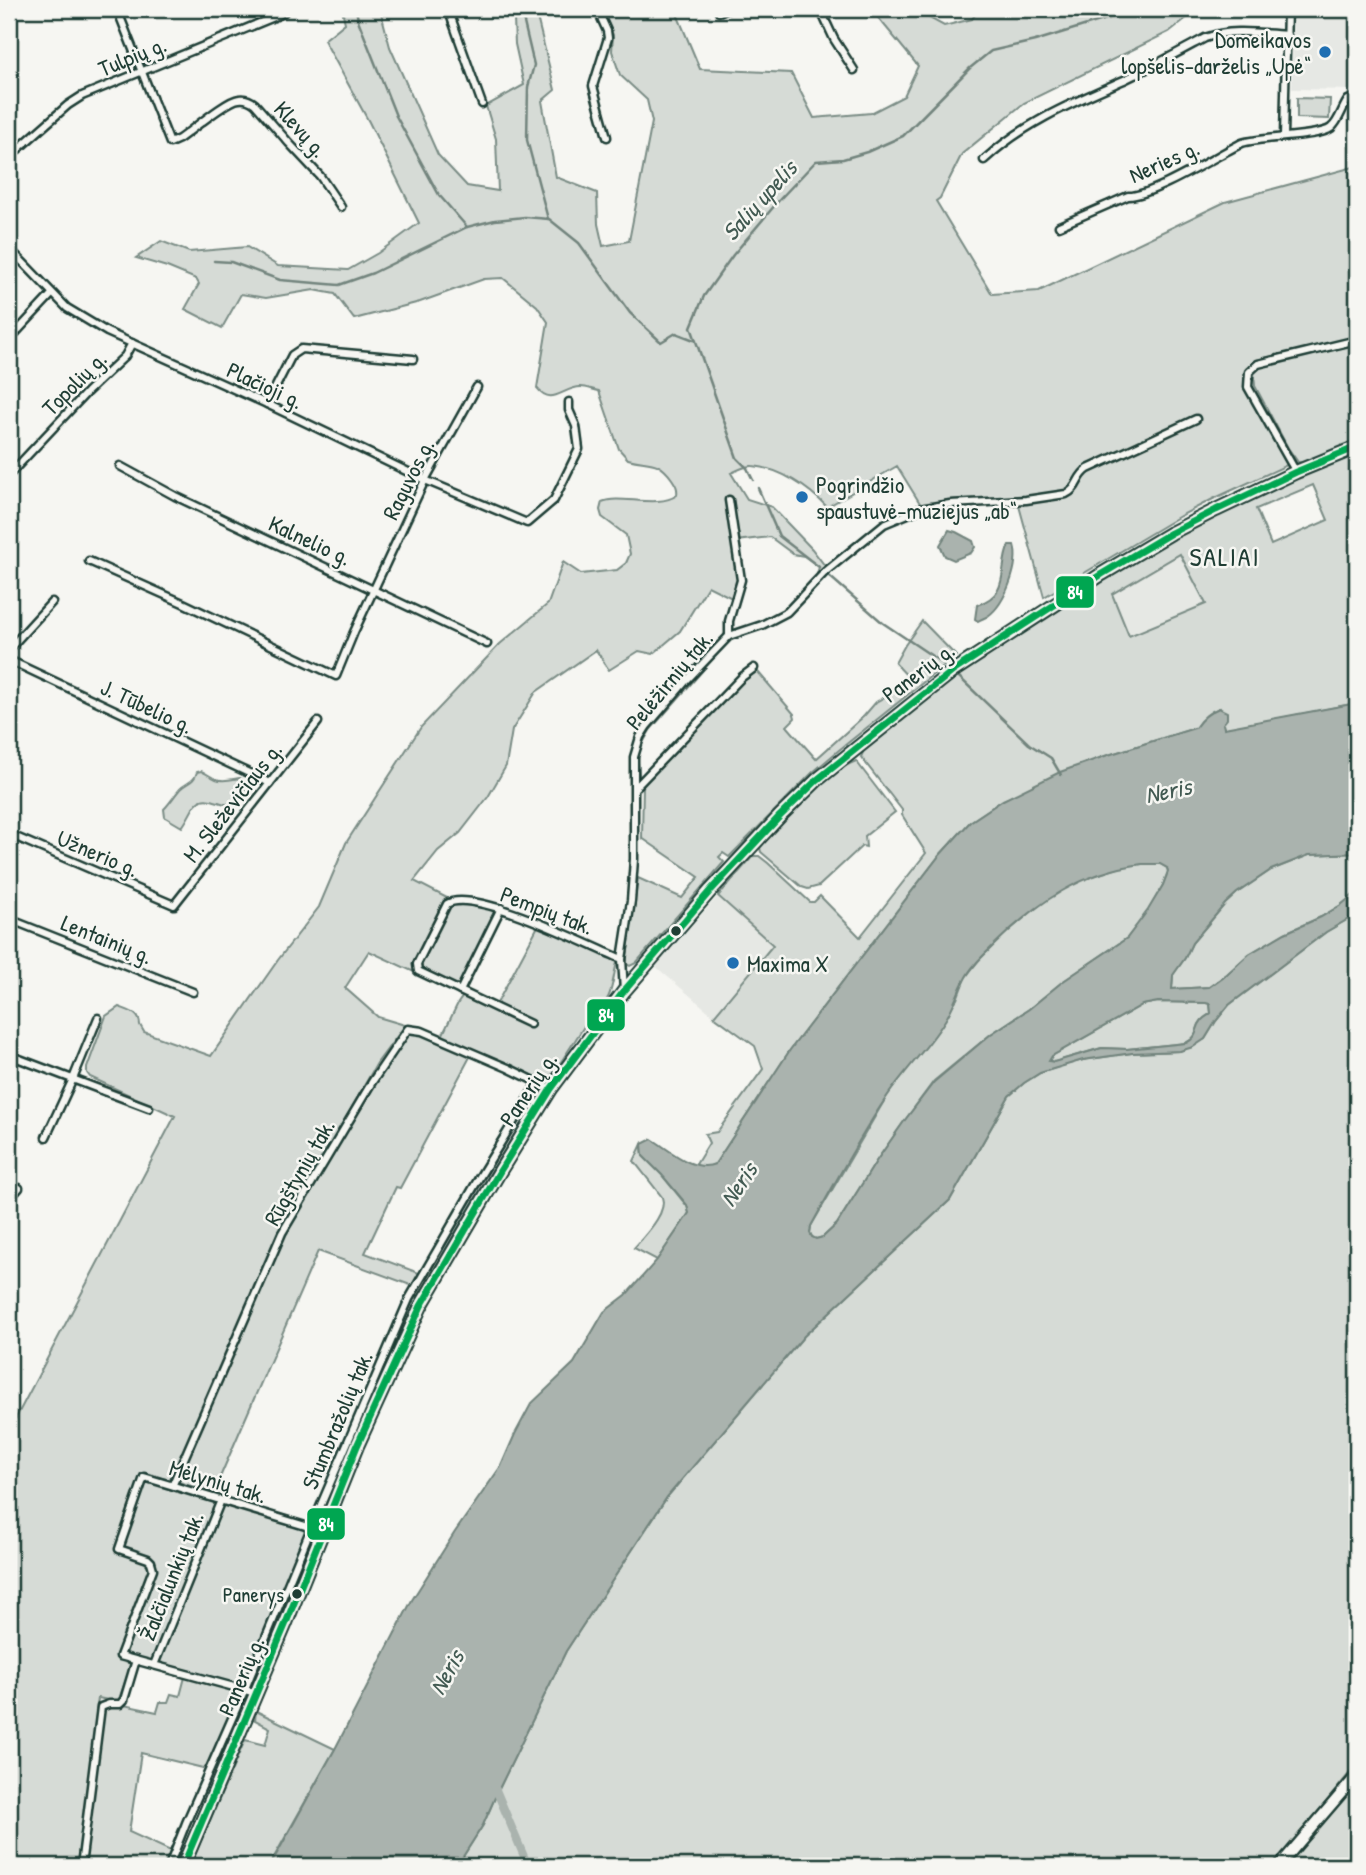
<svg xmlns="http://www.w3.org/2000/svg" width="1366" height="1875" viewBox="0 0 1366 1875" font-family="'Patrick Hand',sans-serif">
<style>
.built{fill:#e6e8e4}
.green{fill:#d6dbd6;stroke:#7a8c85;stroke-width:2;fill-rule:evenodd}
.water{fill:#aab3ae;stroke:#72847d;stroke-width:2;fill-rule:evenodd}
.lines{fill:none;stroke-linecap:round;stroke-linejoin:round}
.stream{stroke:#72847d;stroke-width:2.5}
.canal{stroke:#aab3ae;stroke-width:8}
.street-casing{stroke:#1f3d34;stroke-width:11}
.secondary-casing{stroke:#1f3d34;stroke-width:14}
.primary-casing{stroke:#1f3d34;stroke-width:16}
.street{stroke:#f6f6f2;stroke-width:6}
.secondary{stroke:#f6f6f2;stroke-width:9}
.primary{stroke:#f6f6f2;stroke-width:10}
.bus-1-casing{stroke:#f6f6f2;stroke-width:12}
.bus-1{stroke:#00a651;stroke-width:7}
.poi-dot{fill:#1f6fb2;stroke:#f6f6f2;stroke-width:2.5}
.bus-dot{fill:#1f3d34;stroke:#f6f6f2;stroke-width:2.5}
.labels{text-anchor:middle;dominant-baseline:central;stroke-width:5;stroke-linejoin:round;paint-order:stroke}
.bus-label{font-size:21px;fill:#1f3d34;stroke:#f6f6f2;text-anchor:end}
.poi-label{font-size:23px;fill:#1f3d34;stroke:#f6f6f2;text-anchor:start}
.street-label{font-size:23px;fill:#1f3d34;stroke:#f6f6f2}
.water-label{font-size:24px;font-style:italic;fill:#425a52;stroke:#f6f6f2}
.quarter-label{font-size:26px;letter-spacing:2px;fill:#1f3d34;stroke:#f6f6f2}
.line-badge{stroke:#f6f6f2;stroke-width:2.5}
.badge-label{font-size:19px;text-anchor:middle;font-weight:bold;fill:#fff}
</style>
<rect width="100%" height="100%" fill="#f6f6f2"/>
<filter id="ink" filterUnits="userSpaceOnUse"><feTurbulence type="fractalNoise" baseFrequency=".0143" numOctaves="2"/><feDisplacementMap in="SourceGraphic" scale="14" xChannelSelector="R" yChannelSelector="G"/><feConvolveMatrix kernelMatrix="1 2 1 2 8 2 1 2 1" color-interpolation-filters="sRGB"/></filter>
<g filter="url(#ink)">
<g class="built">
<polygon points="1293,14 1357,15 1357,90 1292,89"/>
<polygon points="1181,554 1206,604 1129,636 1112,594"/>
<polygon points="718,896 774,945 714,1016 655,966"/>
</g>
<g class="green">
<path d="M342,9H380L390,47L438,155L467,186L498,191L496,139L486,106L524,85L515,44L514,19L511,9H535L555,90L542,101L556,177L597,193L598,224L603,246L629,241L652,122L647,100L620,75L612,51L613,35L602,9H675L700,69L791,73L814,118L871,113L904,96L918,66L871,9H913L944,26L972,19L979,9H1198L1169,32L1024,103L962,154L940,198L936,201L992,294L1039,291L1225,202L1357,166V337L1256,360L1248,368L1244,376L1246,391L1260,412L1287,465L1213,499L1180,516L1044,597L1018,502L970,505L967,499L921,505L897,466L827,507C808,487 781,469 753,466C746,465 738,470 731,473L747,499L772,507L812,549L825,566L816,577L819,567L804,556L793,554L770,537L736,541L741,580L736,600L708,586L680,631L653,654L639,651L609,670L596,650L536,692L512,730L506,766L488,797L460,833L438,851L414,881L447,898L414,966V972L369,951L345,988L378,1017L408,1026L404,1027L377,1063L274,1244L171,1480L143,1474L116,1549V1550C128,1555 148,1558 150,1571L116,1658L132,1662L118,1702L98,1698L78,1866H9V1431L175,1116L90,1077L87,1073V1068L106,1016L119,1007C129,1011 140,1013 140,1025L144,1032L211,1056L278,960L319,907L346,843L421,727L500,644L548,604L563,562L581,574L617,570L626,563L630,554L626,535L602,517L600,510L602,502C620,494 658,509 677,495C678,488 676,485 672,479C657,458 649,465 628,459L619,449L599,391C594,390 586,387 581,387C563,387 552,407 537,388L548,322L537,306L503,278L484,279L420,302L354,319L335,294L314,290L266,298L241,294L222,328L185,309L199,284L196,279L167,267L136,258L161,241L189,252L247,247L278,266L348,270L378,253L419,223L369,122L324,40L345,23Z"/>
<polygon points="1297,98 1330,99 1329,119 1297,118"/>
<polygon points="1357,344 1357,442 1306,463 1298,462 1288,448 1255,386 1254,372 1259,367"/>
<path d="M1357,453V703L1223,729L1220,708C1209,711 1201,719 1195,728L1105,756L1003,800L970,822L939,856L790,1050L715,1164L706,1168L695,1166L709,1143L705,1134L717,1132L763,1069L755,1046L714,1016L773,945L718,896L753,856H759L768,863L810,902H814L820,896L860,937L926,853L902,815V810L861,757L864,750L907,711L954,676L1028,627L1157,546L1224,511L1315,470ZM1313,485L1328,520L1271,545L1256,509ZM1180,554L1206,604L1129,636L1112,594Z"/>
<polygon points="922,621 956,656 839,750 812,773 729,857 723,853 719,857 724,862 636,963 630,966 626,964 638,878 682,898 699,877 642,838 643,786 648,779 749,673 753,671 758,672 794,714 795,718 787,726 816,759 864,716 876,702 912,681 895,663 905,645"/>
<polygon points="856,761 895,812 865,836 866,847 862,846 819,886 808,889 802,887 761,852 760,848 788,814 836,770"/>
<path d="M201,771C206,773 211,777 216,779C223,782 233,779 240,778C246,782 246,785 244,792C237,822 211,789 197,803C193,806 188,820 182,827L165,817L164,809C170,803 174,796 180,789C187,782 194,783 197,772Z"/>
<polygon points="1357,853 1357,892 1341,905 1321,917 1285,933 1249,954 1227,974 1209,987 1172,989 1173,975 1185,958 1192,943 1225,904 1237,893 1271,870 1309,855"/>
<polygon points="1142,864 1160,864 1167,868 1168,871 1163,885 1148,911 1127,938 1062,982 1029,1009 991,1034 934,1081 905,1120 877,1160 837,1224 823,1237 816,1239 812,1237 810,1233 811,1226 887,1096 957,999 965,978 979,960 1006,933 1047,899 1078,881 1124,866"/>
<polygon points="455,902 496,909 497,913 460,986 457,986 420,970 419,965 452,903"/>
<polygon points="1357,914 1357,1764 1274,1866 457,1866 483,1825 497,1793 566,1651 667,1497 804,1336 950,1200 1009,1096 1024,1083 1040,1073 1061,1066 1083,1060 1132,1053 1180,1051 1205,1039 1216,1021 1229,1005 1326,932"/>
<path d="M538,926L618,960C611,979 615,1001 594,1011L548,1082L442,1036L458,1003L463,996L494,1009Z"/>
<path d="M1158,1002L1206,1003L1210,1004L1211,1013C1208,1016 1204,1017 1202,1020C1194,1029 1200,1036 1186,1043L1127,1049L1101,1048L1054,1062L1048,1060L1052,1056L1142,1005Z"/>
<polygon points="411,1031 415,1031 471,1055 400,1188 396,1187 365,1253 419,1273 413,1286 318,1251 214,1491 209,1492 178,1482 289,1227 396,1048 407,1033"/>
<polygon points="538,1088 540,1089 540,1094 490,1173 417,1298 415,1294"/>
<path d="M642,1144L643,1156L662,1175L687,1206L689,1213L657,1260L634,1248C644,1236 668,1213 662,1197L634,1161Z"/>
<polygon points="146,1479 218,1501 154,1661 151,1662 130,1656 126,1652 155,1570 154,1565 122,1547"/>
<polygon points="222,1502 307,1530 244,1685 241,1687 158,1662"/>
<polygon points="185,1677 239,1692 207,1769 141,1753 129,1832 173,1852 168,1866 84,1866 104,1710 108,1707 122,1708 124,1705 157,1712 160,1702 168,1702 171,1694 180,1696"/>
<polygon points="256,1711 335,1749 269,1866 190,1866 245,1740 265,1745 270,1728 255,1720"/>
<polygon points="1357,1781 1357,1866 1285,1866 1290,1860"/>
</g>
<g class="water">
<polygon points="949,530 956,532 973,541 975,547 971,553 954,560 945,556 940,545"/>
<path d="M1009,545H1014C1020,565 1005,604 988,616C985,618 981,619 978,621L975,619L977,605C1011,594 998,569 1009,545Z"/>
<path d="M1357,703V853L1309,855L1271,870L1237,893L1225,904L1192,943L1185,958L1173,975L1172,989L1209,987L1227,974L1249,954L1285,933L1321,917L1341,905L1357,892V914L1326,932L1229,1005L1216,1021L1205,1039L1193,1047L1180,1051L1132,1053L1083,1060L1040,1073L1024,1083L1009,1096L950,1200L804,1336L667,1497L566,1651L497,1793L483,1825L457,1866H270L335,1749L412,1600L455,1532L501,1466L515,1434L531,1404L574,1363L604,1312L626,1295L657,1260L689,1213L687,1205L662,1175L643,1156L642,1144L652,1139C670,1150 693,1173 715,1164L790,1050L939,856L970,822L1003,800L1060,772L1105,756L1195,728C1201,719 1209,712 1219,708L1227,712V719L1223,724L1224,728ZM1142,864H1160L1167,868L1168,872L1163,885L1148,910L1127,938L1062,982L1029,1009L991,1034L934,1082L905,1120L877,1160L837,1224L823,1237L816,1239L812,1237L810,1233L811,1226C835,1183 858,1139 886,1098C904,1071 927,1049 944,1022C953,1009 957,993 965,979C972,965 985,954 996,943C1039,901 1082,872 1142,864ZM1158,1002L1206,1003L1210,1004L1211,1013C1208,1016 1205,1017 1202,1020C1194,1029 1200,1036 1186,1043L1127,1049L1102,1048L1054,1062L1049,1061L1052,1056L1142,1005Z"/>
</g>
<g class="lines">
<g class="stream">
<polyline points="356,9 358,20 396,116 439,195 467,227"/>
<polyline points="521,10 534,65 528,87 527,140 548,219"/>
<polyline points="214,261 231,262 280,280 339,285 373,273 467,227 495,220 525,217 549,219 579,243 630,313 661,342 676,333 694,340"/>
<polyline points="753,480 747,468 737,458 691,327 704,296 733,255 781,198 816,161 843,159 867,152 903,136 970,68 991,51 1035,41 1139,9"/>
<polyline points="758,488 779,536 819,567"/>
<polyline points="828,575 883,623 944,664"/>
<polyline points="958,676 1029,744 1051,758 1061,775"/>
<polyline points="639,777 637,753 650,730 717,654"/>
</g>
<polyline class="canal" points="494,1785 528,1866"/>
<defs>
<g id="street">
<path d="M117,9L170,143L179,139C191,131 227,100 239,99C245,98 250,100 255,104L289,143L320,176L341,207"/>
<polyline points="448,9 482,104"/>
<polyline points="597,9 607,31 608,38 593,86 607,137"/>
<polyline points="820,9 834,39 854,70"/>
<polyline points="719,12 726,9"/>
<polyline points="1284,137 1287,9"/>
<polyline points="9,157 68,105 82,96 279,15 284,12 284,9"/>
<path d="M984,160C1025,122 1074,102 1124,80C1152,67 1179,52 1205,38C1232,28 1259,33 1287,35"/>
<path d="M1059,226L1128,196C1151,197 1218,155 1242,143C1261,137 1320,137 1331,128C1339,122 1342,108 1348,100L1357,97"/>
<polyline points="9,248 67,308 107,332 267,404 425,480 527,523 554,500 579,449 576,426 569,410 569,402"/>
<polyline points="9,340 52,294"/>
<polyline points="267,404 292,355 301,349 413,359"/>
<polyline points="120,466 175,496 487,644"/>
<polyline points="1296,472 1248,387 1249,372 1258,364 1357,340"/>
<polyline points="9,475 87,392 125,356 132,343"/>
<polyline points="89,561 183,603 336,676 354,632 425,480 477,387"/>
<polyline points="729,636 729,621 741,580 729,500"/>
<polyline points="9,649 52,602"/>
<polyline points="9,660 270,783"/>
<polyline points="635,788 742,677 754,668"/>
<polyline points="9,834 174,905 318,722"/>
<polyline points="9,919 193,992"/>
<polyline points="460,991 501,908"/>
<path d="M624,991L622,959L631,901L634,859V757L640,737L647,726L685,682L729,636L762,625L787,612L825,572L884,524L920,509L950,504L1026,500L1066,494C1079,488 1076,477 1088,469L1196,419"/>
<path d="M530,1024L418,971L417,964L447,904C474,887 590,946 622,959"/>
<polyline points="9,1055 149,1108"/>
<polyline points="46,1137 73,1079 98,1018"/>
<polyline points="9,1199 19,1188"/>
<polyline points="173,1484 282,1233 372,1082 408,1029 422,1031 508,1068 551,1089"/>
<polyline points="154,1665 221,1500"/>
<polyline points="256,1693 120,1656 153,1569 151,1562 148,1559 119,1549 144,1477 322,1531"/>
<polyline points="81,1866 101,1707 109,1704 120,1704 124,1700 136,1660"/>
<polyline points="169,1866 186,1823 244,1691 311,1528 409,1299 479,1178 538,1082"/>
</g>
<polyline id="secondary" points="1279,1866 1357,1775"/>
<polyline id="primary" points="183,1866 286,1623 357,1446 421,1306 500,1171 551,1089 624,991 711,890 780,816 817,780 953,671 1102,574 1171,533 1216,510 1296,472 1357,447"/>
</defs>
<use href="#street" class="street-casing"/>
<use href="#secondary" class="secondary-casing"/>
<use href="#primary" class="primary-casing"/>
<use href="#street" class="street"/>
<use href="#secondary" class="secondary"/>
<use href="#primary" class="primary"/>
<defs>
<polyline id="bus-1" points="183,1866 286,1623 357,1446 421,1306 500,1171 551,1089 624,991 711,890 780,816 817,780 953,671 1102,574 1171,533 1216,510 1296,472 1357,447"/>
</defs>
<use href="#bus-1" class="bus-1-casing"/>
<use href="#bus-1" class="bus-1"/>
</g>
</g>
<g class="poi-dot">
<circle cx="1325" cy="52" r="7"/>
<circle cx="802" cy="497" r="7"/>
<circle cx="733" cy="963" r="7"/>
</g>
<g class="bus-dot">
<circle cx="676" cy="931" r="6"/>
<circle cx="297" cy="1594" r="6"/>
</g>
<g class="labels">
<g class="bus-label">
<text x="284" y="1594">Panerys</text>
</g>
<g class="poi-label">
<text x="1311" y="39" text-anchor="end">Domeikavos<tspan x="1311" dy="26">lopšelis-darželis „Upė“</tspan></text>
<text x="816" y="484">Pogrindžio<tspan x="816" dy="26">spaustuvė-muziejus „ab“</tspan></text>
<text x="747" y="963">Maxima X</text>
</g>
<g class="street-label">
<text transform="translate(132 56) rotate(-22)">Tulpių g.</text>
<text transform="translate(301 129) rotate(48)">Klevų g.</text>
<text transform="translate(1164 161) rotate(-24)">Neries g.</text>
<text transform="translate(74 383) rotate(-45)">Topolių g.</text>
<text transform="translate(265 385) rotate(25)">Plačioji g.</text>
<text transform="translate(408 479) rotate(-63)">Raguvos g.</text>
<text transform="translate(310 540) rotate(25)">Kalnelio g.</text>
<text transform="translate(918 672) rotate(-37)">Panerių g.</text>
<text transform="translate(669 680) rotate(-50)">Pelėžirnių tak.</text>
<text transform="translate(147 706) rotate(25)">J. Tūbelio g.</text>
<text transform="translate(232 802) rotate(-52)">M. Sleževičiaus g.</text>
<text transform="translate(98 853) rotate(23)">Užnerio g.</text>
<text transform="translate(547 910) rotate(21)">Pempių tak.</text>
<text transform="translate(107 939) rotate(22)">Lentainių g.</text>
<text transform="translate(528 1089) rotate(-56)">Panerių g.</text>
<text transform="translate(299 1172) rotate(-60)">Rūgštynių tak.</text>
<text transform="translate(337 1420) rotate(-67)">Stumbražolių tak.</text>
<text transform="translate(218 1481) rotate(17)">Mėlynių tak.</text>
<text transform="translate(171 1576) rotate(-68)">Žalčialunkių tak.</text>
<text transform="translate(241 1676) rotate(-67)">Panerių g.</text>
</g>
<g class="water-label">
<text transform="translate(759 200) rotate(-48)">Salių upelis</text>
<text transform="translate(1168 790) rotate(-12)">Neris</text>
<text transform="translate(738 1184) rotate(-56)">Neris</text>
<text transform="translate(446 1672) rotate(-61)">Neris</text>
</g>
<g class="quarter-label">
<text x="1225" y="556">SALIAI</text>
</g>
</g>
<g class="line-badge">
<rect x="1055" y="575" width="40" height="34" rx="7" fill="#00a651"/>
<rect x="586" y="998" width="40" height="34" rx="7" fill="#00a651"/>
<rect x="306" y="1507" width="40" height="34" rx="7" fill="#00a651"/>
</g>
<g class="badge-label">
<text x="1075" y="599">84</text>
<text x="606" y="1022">84</text>
<text x="326" y="1531">84</text>
</g>
<rect width="1366" height="1875" fill="none" stroke="#f6f6f2" stroke-width="35"/>
<rect x="18" y="18" width="1331" height="1840" fill="none" stroke="#1f3d34" stroke-width="2.5" filter="url(#ink)"/>
</svg>
